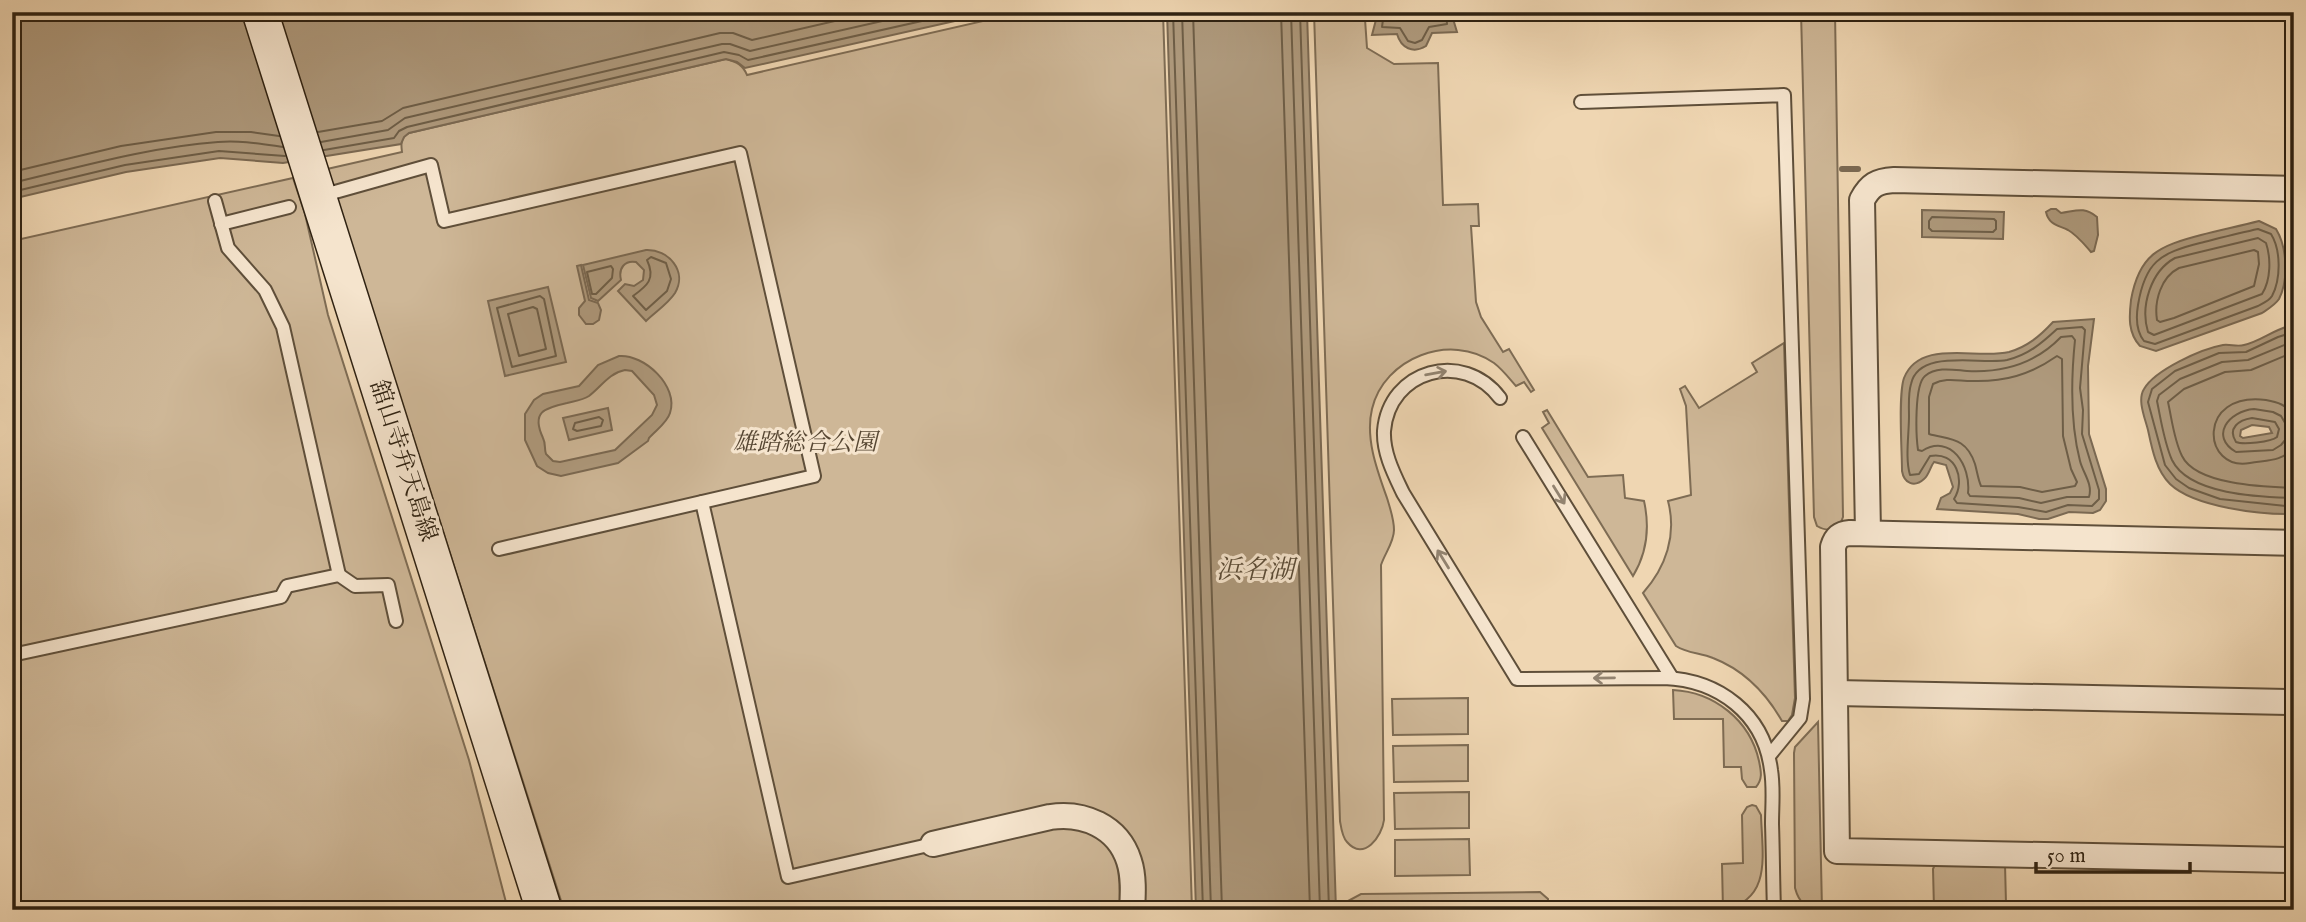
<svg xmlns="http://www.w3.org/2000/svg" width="2306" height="922" viewBox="0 0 2306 922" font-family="'IM FELL English','Noto Serif JP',serif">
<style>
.green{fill:#ceb797;stroke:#7e6c54;stroke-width:2}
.water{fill:#ae997c;stroke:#7b6952;stroke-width:2;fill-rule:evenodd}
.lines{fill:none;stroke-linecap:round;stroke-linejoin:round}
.shore{stroke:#6e5e47;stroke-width:2}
.stream{stroke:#7b6952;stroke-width:6}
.service-casing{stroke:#5f4f3a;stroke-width:16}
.minor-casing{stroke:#5f4f3a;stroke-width:28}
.secondary-casing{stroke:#2f2212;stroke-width:38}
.service{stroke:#f5e4cd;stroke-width:12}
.minor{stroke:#f5e4cd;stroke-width:24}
.secondary{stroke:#f5e4cd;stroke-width:35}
.oneway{stroke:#928370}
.labels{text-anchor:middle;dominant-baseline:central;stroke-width:6;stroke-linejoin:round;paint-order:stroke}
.park-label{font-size:24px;font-style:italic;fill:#574733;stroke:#f5e4cd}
.street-label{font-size:24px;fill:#2f2212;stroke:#f5e4cd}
.water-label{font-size:26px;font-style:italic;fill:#5b4c37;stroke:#f5e4cd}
</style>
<rect width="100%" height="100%" fill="#efd6b2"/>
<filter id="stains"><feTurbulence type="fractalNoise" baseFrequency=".00286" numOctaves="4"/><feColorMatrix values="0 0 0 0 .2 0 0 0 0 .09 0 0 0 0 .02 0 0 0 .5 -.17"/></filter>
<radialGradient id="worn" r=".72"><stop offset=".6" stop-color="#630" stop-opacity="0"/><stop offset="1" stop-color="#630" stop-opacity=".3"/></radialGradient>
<g class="green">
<path d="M1022,12H1163L1192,910H564L327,169L402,152C401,144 400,138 409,133L726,59C737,62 743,65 747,75Z"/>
<path d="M1314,12H1367L1365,19L1367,48L1394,64L1438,63L1443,205L1478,204L1479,226H1471L1476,302L1481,317L1503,352L1509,349L1534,390L1531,392L1524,382L1516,386C1509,378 1502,369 1494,363C1450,332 1384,358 1372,409C1365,438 1377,470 1387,498C1390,508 1394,519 1394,530C1394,542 1385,553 1381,565L1384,820C1382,836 1364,862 1347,842C1342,837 1341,827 1340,821Z"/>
<path d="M1801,12H1835L1843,517C1839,530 1829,533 1817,526L1814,517Z"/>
<polygon points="293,178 305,214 328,315 469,760 508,910 12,910 12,241"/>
<path d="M1784,343L1795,698L1792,715L1788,721H1782C1766,693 1744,670 1713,658C1701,653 1686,653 1676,646L1643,593C1666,567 1677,535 1668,501L1691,495L1686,406L1680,389L1685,386L1699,408L1757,372L1752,363Z"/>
<path d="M1547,410L1588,477L1623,475L1625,498L1644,501C1650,528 1647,553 1633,576L1542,428L1549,423L1543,412Z"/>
<path d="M1673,690C1714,692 1750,720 1759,761C1761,771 1763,779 1756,787H1747L1742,779L1741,767H1724L1723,719H1674Z"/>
<polygon points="1468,698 1468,734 1393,735 1392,699"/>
<path d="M1818,722L1822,910C1807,910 1799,903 1795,888L1794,753L1795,747Z"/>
<polygon points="1468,745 1468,781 1394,782 1393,746"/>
<polygon points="1469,792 1469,828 1395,829 1394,793"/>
<path d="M1752,805L1756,806L1761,815C1762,854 1773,900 1723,910L1722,864L1743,863L1742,815L1747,807Z"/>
<polygon points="1469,839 1470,875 1395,876 1395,840"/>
<polygon points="1936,862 2005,864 2006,904 2004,910 1934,909 1933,869"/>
<polygon points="1540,892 1548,899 1548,905 1544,910 1346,908 1348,901 1361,894"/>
</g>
<g class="water">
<polygon points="12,12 995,12 745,68 737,62 726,59 409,133 404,137 401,144 283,163 220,158 126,172 12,199"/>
<polygon points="1167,12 1307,12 1336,910 1196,910"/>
<path d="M1378,12H1451L1457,32L1432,33L1426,46C1413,54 1401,48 1397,34L1372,35Z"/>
<path d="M2051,209H2056L2061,213C2076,211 2084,206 2097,217L2098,235L2094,251L2091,252C2084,244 2077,235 2068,230C2058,225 2049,225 2046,212Z"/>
<polygon points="1922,210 2004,212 2003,239 1922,237"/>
<path d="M2259,221L2276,229C2287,247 2289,279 2279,299C2275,305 2268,309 2262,313L2156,351L2140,346C2128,333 2129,317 2131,300C2139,254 2159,246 2201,235C2220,230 2240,226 2259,221Z"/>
<path d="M646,250C668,249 688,271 675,293C668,304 655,312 646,321L618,291L625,284L634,286L643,280L644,270L636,262C625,260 618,268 621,280L598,301L591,298L583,265Z"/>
<polygon points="581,265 589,300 598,303 601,310 599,320 593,324 586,324 579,315 579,308 585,301 577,266"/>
<polygon points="548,287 566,362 505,376 488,301"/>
<path d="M2094,319L2088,366L2089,434L2106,489V501L2100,510L2093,513L2069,512L2048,519H2039L2018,514L1937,509L1941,498L1950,493L1953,487L1946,465L1934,462C1930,467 1929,475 1924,479C1914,488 1904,483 1902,471C1902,451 1898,395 1904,378C1920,338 1977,360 2009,352C2027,347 2040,336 2053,322Z"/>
<path d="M2294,325V514C2261,515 2194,507 2170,484C2156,470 2152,449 2148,430C2145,418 2137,400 2144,389C2155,370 2201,349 2223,345C2230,344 2237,347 2244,345C2262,341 2275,328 2294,325ZM2252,425L2269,427L2272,433L2243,438L2240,436L2241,430Z"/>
<path d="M619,356C644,354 679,386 670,413C667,423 656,430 649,438L648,441L618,463L561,476L548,473L537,466L525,440V414L534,400L543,394L579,386L598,365ZM625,370L632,371L654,395L657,405L652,415L615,450L560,462L553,461L546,454C544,448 546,444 543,438C531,412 544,408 567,403C575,401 583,400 589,396C601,387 609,373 625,370Z"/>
<polygon points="608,408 612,430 569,440 563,418"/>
</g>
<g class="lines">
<g class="shore">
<polyline points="1173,12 1203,910"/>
<polyline points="1182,12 1211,910"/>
<polyline points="1193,12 1222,910"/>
<polyline points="1281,12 1310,910"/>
<polyline points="1291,12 1320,910"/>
<polyline points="1300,12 1329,910"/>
<polyline points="1384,12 1382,27 1400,28 1408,41 1415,43 1422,40 1429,27 1447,24 1446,12"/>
<polyline points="318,132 382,121 403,108 720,33 733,33 752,40 874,12"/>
<polyline points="321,142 388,130 405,118 722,44 730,44 750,51 922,12"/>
<polyline points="324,150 394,138 399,131 407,127 724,52 739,55 748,60 962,12"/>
<polyline points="12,172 121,146 216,132 251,132 279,136"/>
<path d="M12,183C80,167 149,147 218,142C240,140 262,144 283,147"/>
<polyline points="12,192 125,165 219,151 285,156"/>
<polygon points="1932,217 1994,219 1996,221 1996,229 1993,232 1932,231 1929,228 1929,221"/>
<path d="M2258,229L2271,234C2281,250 2281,279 2272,296C2269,301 2263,303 2258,306L2155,344L2144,341C2136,331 2136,317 2138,305C2145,262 2160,253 2200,243C2220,238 2239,233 2258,229Z"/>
<path d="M2258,238L2266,243C2271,258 2271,280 2262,294L2154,335L2148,332C2140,306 2151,271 2175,258Z"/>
<path d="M2254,250L2258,252L2259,264L2254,286L2174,318L2160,322L2157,320C2154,301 2161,277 2179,268Z"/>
<path d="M651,257L666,263L671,279L667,291L646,310L633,296C647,286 656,279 647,260Z"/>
<polygon points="611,266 613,269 612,278 596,294 592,294 587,272"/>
<polygon points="540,296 544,299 556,356 512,367 497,308"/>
<polygon points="533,307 537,309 546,349 519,356 508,314"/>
<path d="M2082,327L2085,330L2080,388L2083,410L2082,434L2099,490V499L2092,506L2068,505L2046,512L2018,507L1957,503L1954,499C1966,480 1956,451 1930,456L1919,474L1910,475C1905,458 1909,435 1909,416C1909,406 1908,394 1911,384C1919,348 1981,365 2007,360C2028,355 2042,343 2057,329Z"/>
<polyline points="2294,332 2278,337 2246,352 2219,353 2175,371 2152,389 2148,402 2165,465 2176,479 2189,488 2220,499 2294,507"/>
<path d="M2072,336L2075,340C2071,379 2070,422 2080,461C2083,473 2093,484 2089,497H2067L2041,503L2019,498L1970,496L1968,493C1971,466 1951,433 1922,451L1918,450C1916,436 1914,385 1925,376C1937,366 1954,370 1967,371C2003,373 2035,364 2061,337Z"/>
<path d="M2294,341L2248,360L2222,362L2180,379L2159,395L2157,401C2161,420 2164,442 2172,460C2189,495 2260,497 2294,498"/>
<path d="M2294,352L2251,370L2225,372L2184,389L2168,402C2172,420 2174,440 2182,456C2196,485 2265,487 2294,488"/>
<path d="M2057,356L2062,359L2063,436L2071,469L2077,482L2075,486L2042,492L2020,487L1981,486C1978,479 1977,471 1975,464C1966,437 1950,440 1929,434V397L1933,384C1946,377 1958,381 1972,381C2004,382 2030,375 2057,356Z"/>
<path d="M2254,409L2273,412L2281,416L2288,428L2286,439L2281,445L2273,450L2236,452C2209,436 2229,411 2254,409Z"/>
<path d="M2294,415C2286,405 2278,402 2266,400C2196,391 2202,472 2250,463C2267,460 2282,462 2294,447"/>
<polygon points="599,417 603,420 601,426 577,431 573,429 575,423"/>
<path d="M2252,418L2275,422L2279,429L2277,437C2271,442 2243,445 2236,442C2227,428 2239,420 2252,418Z"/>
</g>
<polyline class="stream" points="1842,169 1858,169"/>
<defs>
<g id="service">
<polyline points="1581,102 1784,95 1803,699 1800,718 1769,756"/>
<polyline points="335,192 431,165 444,221 740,153 814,476 499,549"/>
<polyline points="215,201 228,248 265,290 283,327 339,575"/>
<polyline points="221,224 289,207"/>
<path d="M1500,398C1463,349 1389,370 1384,431C1383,453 1394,474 1403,493L1517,679L1664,678C1719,680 1764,714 1771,770C1774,788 1772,806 1772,824C1773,853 1773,881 1774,910"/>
<polyline points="1523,437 1672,678"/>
<polyline points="702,502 788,877 933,844"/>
<polyline points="12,655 281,597 287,586 339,575 355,586 388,585 396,621"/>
</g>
<g id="minor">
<path d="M1868,533L1862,200C1870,185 1877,181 1894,180L2294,189"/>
<path d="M2294,543L1850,533C1840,534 1836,537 1833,547L1837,851L2294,860"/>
<polyline points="1836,693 2294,702"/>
<path d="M933,844L1050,817C1083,812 1118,826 1129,861C1134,876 1133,894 1132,910"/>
</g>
<polyline id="secondary" points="260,12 544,910"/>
</defs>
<use href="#service" class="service-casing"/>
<use href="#minor" class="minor-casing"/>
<use href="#secondary" class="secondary-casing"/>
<use href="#service" class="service"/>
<use href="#minor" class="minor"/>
<use href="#secondary" class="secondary"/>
</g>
<defs><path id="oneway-shaft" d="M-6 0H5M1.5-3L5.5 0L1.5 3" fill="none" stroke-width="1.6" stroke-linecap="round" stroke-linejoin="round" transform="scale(1.75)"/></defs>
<g class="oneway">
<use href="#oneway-shaft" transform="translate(1436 373) rotate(-10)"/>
<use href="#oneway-shaft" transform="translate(1559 495) rotate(58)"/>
<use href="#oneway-shaft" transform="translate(1443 559) rotate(-122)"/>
<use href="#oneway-shaft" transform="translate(1604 678) rotate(179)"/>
</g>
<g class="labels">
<g class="park-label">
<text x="805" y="443">雄踏総合公園</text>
</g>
<g class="street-label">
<text transform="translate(403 461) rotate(72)">舘山寺弁天島線</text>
</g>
<g class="water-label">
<text x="1255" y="570">浜名湖</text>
</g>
</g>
<rect width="2306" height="922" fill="none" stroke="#efd6b2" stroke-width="42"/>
<rect x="14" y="14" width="2278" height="894" fill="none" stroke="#2f2212" stroke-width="3.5"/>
<rect x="21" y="21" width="2264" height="880" fill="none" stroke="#2f2212" stroke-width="2"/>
<path d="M2036 862v10h154v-10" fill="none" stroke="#2f2212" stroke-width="3.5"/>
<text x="2047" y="862" font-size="21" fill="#2f2212" stroke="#f5e4cd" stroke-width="5" paint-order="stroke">50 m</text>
<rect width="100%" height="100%" filter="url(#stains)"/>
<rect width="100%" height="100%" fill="url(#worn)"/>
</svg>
